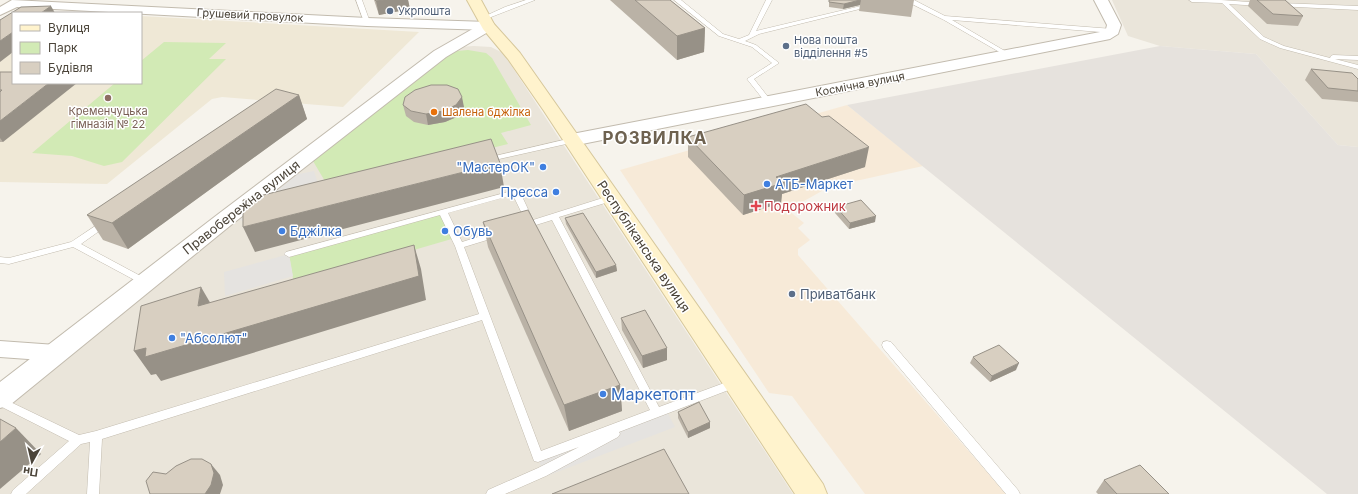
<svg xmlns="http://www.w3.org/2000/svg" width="1358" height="494" viewBox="0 0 1358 494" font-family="Inter,sans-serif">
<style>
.residential{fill:#eae5da}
.commercial{fill:#f7ead8}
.industrial{fill:#e6e2dd}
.education{fill:#efe8d6}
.green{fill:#d2eab5}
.parking{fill:#e5e3e0}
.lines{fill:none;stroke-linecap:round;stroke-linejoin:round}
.service-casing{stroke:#c2bbae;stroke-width:1}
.minor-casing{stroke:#c2bbae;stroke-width:2}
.tertiary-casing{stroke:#c2bbae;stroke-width:2}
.secondary-casing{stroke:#d6c79b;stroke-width:2}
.service{fill:#fff;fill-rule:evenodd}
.minor{fill:#fff;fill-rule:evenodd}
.tertiary{fill:#fff;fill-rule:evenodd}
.secondary{fill:#fff3cd;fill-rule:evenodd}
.wall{fill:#bab2a6}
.shaded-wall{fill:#979187}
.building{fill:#d8cfc1;stroke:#979187}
.service-dot{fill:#5c6f8a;stroke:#fff;stroke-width:1.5}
.education-dot{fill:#8d6e63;stroke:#fff;stroke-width:1.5}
.food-dot{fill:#e8710a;stroke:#fff;stroke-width:1.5}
.shop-dot{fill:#3f7fe0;stroke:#fff;stroke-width:1.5}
.health-dot{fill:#e0444e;stroke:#fff;stroke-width:1.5}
.labels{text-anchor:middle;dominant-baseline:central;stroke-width:3;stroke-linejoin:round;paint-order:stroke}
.far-service-label{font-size:11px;fill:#4e5e75;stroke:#fff;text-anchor:start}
.far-street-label{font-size:11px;fill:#4b4439;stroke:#fff}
.far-education-label{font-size:11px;fill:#785e54;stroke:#fff}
.far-food-label{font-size:11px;fill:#c56008;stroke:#fff;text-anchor:start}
.shop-label{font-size:13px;fill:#366cbe;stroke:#fff;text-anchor:start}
.health-label{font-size:13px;fill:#be3a42;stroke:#fff;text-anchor:start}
.street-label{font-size:13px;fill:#4b4439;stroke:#fff}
.service-label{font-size:13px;fill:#4e5e75;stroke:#fff;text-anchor:start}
.near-shop-label{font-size:16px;fill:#366cbe;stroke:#fff;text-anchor:start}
.district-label{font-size:17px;font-weight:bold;letter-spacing:1px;fill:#6e6250;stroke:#fff}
</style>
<rect width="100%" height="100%" fill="#f6f3ec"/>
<g class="residential">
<polygon points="1112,0 1358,0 1358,147 1338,145 1256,54 1160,46 1128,36"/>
<polygon points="474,46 491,47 503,53 793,494 0,494 0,403 459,47"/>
</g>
<polygon class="commercial" points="847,105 923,166 829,187 788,210 804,223 798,228 810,240 798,249 798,255 1006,494 865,494 792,396 769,393 620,170"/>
<polygon class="industrial" points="1160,46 1256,54 1338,145 1358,147 1358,494 1327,494 847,105"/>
<polygon class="education" points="13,14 13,83 141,83 141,16 419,32 343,107 222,97 212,99 107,184 0,182 0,21"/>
<g class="green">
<polygon points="164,42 226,43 209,59 226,59 122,162 104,166 72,156 32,153 115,83 141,83 141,61"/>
<polygon points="468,50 486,53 492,58 531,125 501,133 508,144 329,188 313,161 447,55 457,51"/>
<polygon points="443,212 455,238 294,285 289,254"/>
</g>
<g class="parking">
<polygon points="314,171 324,201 243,221 236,219 294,175"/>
<polygon points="289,254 293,276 225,296 224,272"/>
<polygon points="666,410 675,427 544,477 538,457"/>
</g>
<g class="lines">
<defs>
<g id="service">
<polygon points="356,0 362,0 370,22 369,23 364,22"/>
<polygon points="526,0 535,0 486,19 481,18 505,7"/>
<polygon points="674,0 681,0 723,34 739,39 749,35 766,0 772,0 756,31 886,0 896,0 759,34 745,41 756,45 779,63 754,79 772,102 768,104 766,103 747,79 772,63 752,47 719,36"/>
<polygon points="904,0 914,0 945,16 1113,29 1116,31 1113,33 952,20 1010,54 1010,56 1008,57 944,20"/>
<polygon points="1189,0 1221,0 1263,3 1263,5 1261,6 1229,4 1264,37 1284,46 1330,58 1331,56 1333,55 1358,56 1358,60 1335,59 1358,65 1358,69 1280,48 1260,39 1222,3 1192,2"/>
<polygon points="1279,3 1358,6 1358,10 1277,6 1277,4"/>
<polygon points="572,138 576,140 575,142 486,162 482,160 486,158"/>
<path d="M516,190L520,192L533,220L609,196H615L616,198L615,200L559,217L659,407L735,379L739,380L740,383L739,386L619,432L620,434L618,437L546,476L505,494H486L488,490L538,468L579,447L538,462L534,461L482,320L102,439L99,494H87L90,442L81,444L26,494H11L13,490L69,441L0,406V397L79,435L96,431L479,314L455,246L440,215L289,257L284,254L286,252ZM513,195L526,222L520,224L519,226L520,228L523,229L552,220L650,410L541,451L464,247L500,236L501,234L497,231L462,242L448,213Z"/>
<polygon points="106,219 110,222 109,224 81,244 148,280 150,282 148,284 142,284 73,247 9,264 0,263 0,257 9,258 71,242"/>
<polygon points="887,341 891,342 1018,490 1020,494 1006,494 883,348 882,345 883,342"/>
</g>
<g id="minor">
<polygon points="12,0 367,18 488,22 492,23 494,26 492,29 488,30 367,26 17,7 0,15 0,7"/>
<polygon points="0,341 56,345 63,347 66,353 63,359 56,361 0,357"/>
</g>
<g id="tertiary">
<polygon points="1094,0 1108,0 1121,25 1118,34 1110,39 572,146 565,144 563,140 565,136 572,134 1100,32 1106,29 1107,25"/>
<polygon points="488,22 493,23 495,26 493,29 446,57 231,225 10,405 0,408 0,382 217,215 434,51 483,23"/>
</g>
<polygon id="secondary" points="467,0 481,0 494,24 520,53 823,484 827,494 795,494 544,111 508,59 483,29"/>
</defs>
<use href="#service" class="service-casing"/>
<use href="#minor" class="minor-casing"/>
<use href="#tertiary" class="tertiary-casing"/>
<use href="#secondary" class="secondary-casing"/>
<use href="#service" class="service"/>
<use href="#minor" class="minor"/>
<use href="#tertiary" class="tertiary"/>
<use href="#secondary" class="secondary"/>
</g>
<g class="wall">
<polygon points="374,0 408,0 410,9 379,15"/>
<polygon points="610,0 670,0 705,28 704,52 677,60"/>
<polygon points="829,0 914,0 911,17 859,11 860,5 843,9 829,7"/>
<polygon points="1250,0 1285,0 1303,16 1298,26 1267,24 1248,6"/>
<polygon points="1311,69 1358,79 1358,102 1322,99 1305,80"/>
<polygon points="0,72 13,72 3,142 0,142"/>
<polygon points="299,95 307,119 128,249 103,240 87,215"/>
<polygon points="403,105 464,107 459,116 445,122 428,125 414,122 406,116"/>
<polygon points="688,137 865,167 782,194 781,203 743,215 688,157"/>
<polygon points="836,207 875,222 849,229 835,213"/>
<polygon points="565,218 616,265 617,271 596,278 566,224"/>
<polygon points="483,222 620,385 622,411 569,431 488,247"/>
<polygon points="621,318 667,360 643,368 622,330"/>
<polygon points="973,357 1016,370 990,382 970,363"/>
<polygon points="678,412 710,428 688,438 678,418"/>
<polygon points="1104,480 1169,494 1098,494 1096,492"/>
</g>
<g class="shaded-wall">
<polygon points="384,0 408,0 410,9 379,15 376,1"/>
<polygon points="861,0 860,5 843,9 844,4"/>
<polygon points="51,6 55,13 41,13"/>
<polygon points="705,28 704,52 677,60 677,36"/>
<polygon points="13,32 13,52 0,62 0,41"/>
<polygon points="49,83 77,83 3,142 0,138 0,121"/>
<polygon points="299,95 307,119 128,249 112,223"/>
<polygon points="462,97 464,107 459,116 445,122 428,125 426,114"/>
<polygon points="869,147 865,167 782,194 781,203 743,215 744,195 776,177"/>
<polygon points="500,163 504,187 255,252 243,227"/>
<polygon points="876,216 875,222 849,229 850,223"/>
<polygon points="414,245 421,269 426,300 161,381 156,374 151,375 134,351"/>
<polygon points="616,265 617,271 596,278 596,272"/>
<polygon points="201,287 215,311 198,306"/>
<polygon points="667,348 667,360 643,368 642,356"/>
<polygon points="1019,363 1016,370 990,382 992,376"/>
<polygon points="620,385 622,411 569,431 564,405"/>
<polygon points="710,422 710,428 688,438 688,432"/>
<polygon points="16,428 41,454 0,489 0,442"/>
<polygon points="211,464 220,475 223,485 220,494 205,494"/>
</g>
<g class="building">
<polygon points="375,0 384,0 376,1"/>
<polygon points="635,0 670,0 705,28 677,36"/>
<polygon points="829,0 860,0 844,4 829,2"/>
<polygon points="1257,0 1285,0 1303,16 1273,14"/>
<polygon points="51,6 41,13 13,13 13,32 0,41 0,20 21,7"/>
<polygon points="1311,69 1352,73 1358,79 1358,91 1328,88"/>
<polygon points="0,72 13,72 13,83 49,83 0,121 0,92 2,90 0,90"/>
<polygon points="431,85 447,85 458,89 462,97 456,105 443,111 426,114 411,111 403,105 405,97 415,90"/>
<polygon points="276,89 299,95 112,223 87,215"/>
<polygon points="806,104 822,117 829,116 869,147 776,177 783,183 744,195 688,137"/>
<polygon points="491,139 500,163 243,227 243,200"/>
<polygon points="861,200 876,216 850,223 836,207"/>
<polygon points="528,210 620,385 564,405 483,222"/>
<polygon points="583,213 616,265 596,272 565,218"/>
<polygon points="414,245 419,276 145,357 146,348 134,351 141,306 201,287 198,306"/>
<polygon points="645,310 667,348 642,356 621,318"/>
<polygon points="999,345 1019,363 992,376 973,357"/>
<polygon points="699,402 710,422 688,432 678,412"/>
<polygon points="0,419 16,428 0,442"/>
<polygon points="664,449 689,494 552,494"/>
<polygon points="191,459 202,459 211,464 214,473 211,485 205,494 150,494 146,481 153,472 166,474 176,466"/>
<polygon points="1140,465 1169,494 1117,494 1104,480"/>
</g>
<g class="service-dot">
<circle cx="390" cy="11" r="4"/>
<circle cx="786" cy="46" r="4"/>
<circle cx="792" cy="294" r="4"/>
</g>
<circle class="education-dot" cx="108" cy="98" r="4"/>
<circle class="food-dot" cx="434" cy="112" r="4"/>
<g class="shop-dot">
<circle cx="543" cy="167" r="4"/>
<circle cx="767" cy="184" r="4"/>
<circle cx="556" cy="192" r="4"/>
<circle cx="282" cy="231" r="4"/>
<circle cx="445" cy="231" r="4"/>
<circle cx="172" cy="338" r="4"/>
<circle cx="603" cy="394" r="4"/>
</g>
<path class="health-dot" d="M754 200h4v4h4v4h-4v4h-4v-4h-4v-4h4z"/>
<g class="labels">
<g class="far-service-label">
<text x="398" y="11">Укрпошта</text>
<text x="794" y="40">Нова пошта<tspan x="794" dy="13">відділення #5</tspan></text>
</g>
<g class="far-street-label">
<text transform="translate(250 15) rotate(3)">Грушевий провулок</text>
<text transform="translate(860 84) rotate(-11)">Космічна вулиця</text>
</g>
<g class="far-education-label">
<text x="108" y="111">Кременчуцька<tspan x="108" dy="13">гімназія № 22</tspan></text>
</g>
<g class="far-food-label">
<text x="442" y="112">Шалена бджілка</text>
</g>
<g class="shop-label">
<text x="535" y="167" text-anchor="end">"МастерОК"</text>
<text x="775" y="184">АТБ-Маркет</text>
<text x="548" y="192" text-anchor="end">Пресса</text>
<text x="290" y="231">Бджілка</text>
<text x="453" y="231">Обувь</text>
<text x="180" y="338">"Абсолют"</text>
</g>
<g class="health-label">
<text x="764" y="206">Подорожник</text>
</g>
<g class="street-label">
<text transform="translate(241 207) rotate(-38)">Правобережна вулиця</text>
<text transform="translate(644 246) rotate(56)">Республіканська вулиця</text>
</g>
<g class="service-label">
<text x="800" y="294">Приватбанк</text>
</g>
<g class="near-shop-label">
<text x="611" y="394">Маркетопт</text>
</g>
<g class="district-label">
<text x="655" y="138">РОЗВИЛКА</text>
</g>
</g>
<rect x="12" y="12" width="130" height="72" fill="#ffffff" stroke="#b7b4b0"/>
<rect x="20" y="25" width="20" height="6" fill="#fff3cd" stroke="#b7b4b0"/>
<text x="48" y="32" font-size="12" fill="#4b4439">Вулиця</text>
<rect x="20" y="42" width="20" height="12" fill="#d2eab5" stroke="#b7b4b0"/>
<text x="48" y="52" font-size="12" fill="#4b4439">Парк</text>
<rect x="20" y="62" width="20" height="12" fill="#d8cfc1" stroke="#b7b4b0"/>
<text x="48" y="72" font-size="12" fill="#4b4439">Будівля</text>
<g transform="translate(32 462) rotate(188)" stroke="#ffffff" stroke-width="3" paint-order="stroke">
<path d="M0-3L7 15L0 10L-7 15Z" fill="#4b4439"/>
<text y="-6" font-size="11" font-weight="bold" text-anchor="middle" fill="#4b4439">Пн</text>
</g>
</svg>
